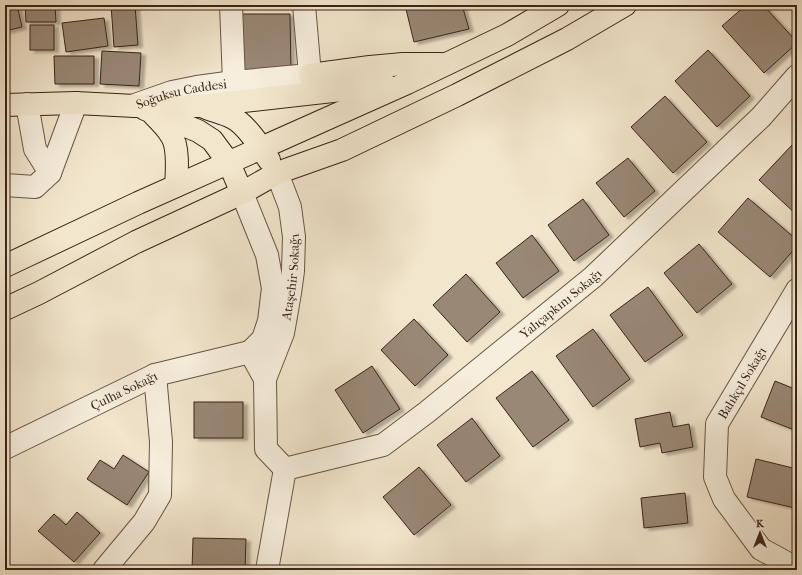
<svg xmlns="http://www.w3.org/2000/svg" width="802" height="575" viewBox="0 0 802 575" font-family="'IM FELL French Canon',serif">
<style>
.building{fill:#998876;stroke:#392318;filter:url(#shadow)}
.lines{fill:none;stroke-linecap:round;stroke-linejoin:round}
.minor-casing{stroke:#675445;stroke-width:24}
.major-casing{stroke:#392318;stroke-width:24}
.highway-casing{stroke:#392318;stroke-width:24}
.minor{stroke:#f7efde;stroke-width:22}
.major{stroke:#f2e6cd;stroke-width:22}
.highway{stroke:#f2e6cd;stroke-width:22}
.labels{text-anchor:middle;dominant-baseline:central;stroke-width:4;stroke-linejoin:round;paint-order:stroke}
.street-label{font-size:13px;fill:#392318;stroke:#f7efde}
</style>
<defs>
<filter id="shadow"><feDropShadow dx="4.5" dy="2.5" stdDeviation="1" flood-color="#0004"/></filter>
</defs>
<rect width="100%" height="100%" fill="#f2e6cd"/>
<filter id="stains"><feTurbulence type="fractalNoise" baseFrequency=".005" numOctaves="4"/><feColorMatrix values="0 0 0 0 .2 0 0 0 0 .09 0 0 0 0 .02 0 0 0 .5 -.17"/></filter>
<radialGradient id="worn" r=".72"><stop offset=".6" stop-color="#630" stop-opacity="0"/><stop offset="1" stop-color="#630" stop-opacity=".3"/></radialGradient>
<g class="building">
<polygon points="11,5 17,5 22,27 5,31 5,6"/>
<polygon points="25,5 55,5 56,22 26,22"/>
<polygon points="111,5 135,5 138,45 114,47"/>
<polygon points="405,5 462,5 469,29 414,42"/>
<polygon points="746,5 763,5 797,42 797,43 764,73 722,26"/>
<polygon points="242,14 290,14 291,71 242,71"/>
<polygon points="104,18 108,46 66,52 62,23"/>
<rect x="30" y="25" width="24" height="25"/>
<polygon points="708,50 750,96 717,127 675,81"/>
<polygon points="102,51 141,53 139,86 100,84"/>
<polygon points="54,56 94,56 94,84 55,84"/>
<polygon points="665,96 707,142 673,173 631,127"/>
<polygon points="792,145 797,150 797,215 759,180"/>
<polygon points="628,158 655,191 624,217 596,183"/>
<polygon points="748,198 797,240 797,246 770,277 718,232"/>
<polygon points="583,199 609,235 574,261 548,225"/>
<polygon points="532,235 559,271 523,298 496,263"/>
<polygon points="699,244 732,284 697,313 664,273"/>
<polygon points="466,274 500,312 467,342 433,305"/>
<polygon points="648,287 683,335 645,362 610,315"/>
<polygon points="414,319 448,355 415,386 381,350"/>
<polygon points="593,329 630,379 593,407 556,356"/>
<polygon points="797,333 797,342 792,339"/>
<polygon points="372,366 400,409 363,433 335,390"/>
<polygon points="532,371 569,420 533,447 496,398"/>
<polygon points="775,381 797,390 797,431 761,417"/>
<rect x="194" y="402" width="49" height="36"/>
<polygon points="670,412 673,427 689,424 693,447 662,453 660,443 640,447 635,419"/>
<polygon points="472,418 500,456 466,482 437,445"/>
<polygon points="123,455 149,472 127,505 87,479 100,460 114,469"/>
<polygon points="756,459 797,469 797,498 795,508 747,497"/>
<polygon points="419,467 451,505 414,535 383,497"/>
<polygon points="685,493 688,523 644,528 641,498"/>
<polygon points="77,512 100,533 74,562 38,531 54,514 66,525"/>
<polygon points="193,538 246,539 245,570 192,570"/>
<polygon points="27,565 33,570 22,570"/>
</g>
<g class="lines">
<defs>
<g id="minor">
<polyline points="231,5 234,82"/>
<polyline points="27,104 35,149 50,173"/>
<path id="s1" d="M135,105L172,92L197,87L234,82L310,75L304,5"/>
<polyline points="5,185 35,187 50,173 76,103"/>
<polyline points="242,193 267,255 273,288 269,321 263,339 250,352"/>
<polyline points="797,290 717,424 715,477 724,499 761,549 794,567 797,567"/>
<polyline points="250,352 265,379 266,449 285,469 267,570"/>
<path id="s2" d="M265,379L283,333L290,293L293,271L294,237L290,207L277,173"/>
<path id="s3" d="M5,448L155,375L250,352"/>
<path id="s4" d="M285,469L383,445L427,412L593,277L761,117L797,76"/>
<polyline points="104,570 144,522 160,495 161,442 155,375"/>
</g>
<polyline id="major" points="5,105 76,103 135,106"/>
<g id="highway">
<polyline points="310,75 370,67 403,64 441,64"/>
<polyline points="135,106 199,106 386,85"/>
<path d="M204,107C213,111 224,113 233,118C247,125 261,148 269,160"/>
<polyline points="145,109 198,131 212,140 229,163 242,193"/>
<path d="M154,115C160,121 167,128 171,135C179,146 177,172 176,186"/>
<polyline points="5,266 138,203 407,83 507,35 558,5"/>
<polyline points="5,309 39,293 136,242 242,193 277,173 342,150 457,95 567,39 625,5"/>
</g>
</defs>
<use href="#minor" class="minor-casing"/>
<use href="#major" class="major-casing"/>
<use href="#highway" class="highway-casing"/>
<use href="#minor" class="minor"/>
<use href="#major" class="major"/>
<use href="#highway" class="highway"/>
</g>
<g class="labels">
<g class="street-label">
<text stroke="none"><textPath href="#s1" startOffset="48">Soğuksu Caddesi</textPath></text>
<text stroke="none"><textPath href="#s2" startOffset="106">Ataşehir Sokağı</textPath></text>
<text stroke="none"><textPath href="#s4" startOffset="328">Yalıçapkını Sokağı</textPath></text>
<text transform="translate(742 383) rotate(-59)">Balıkçıl Sokağı</text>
<text stroke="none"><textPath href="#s3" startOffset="132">Çulha Sokağı</textPath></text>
</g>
</g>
<rect width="802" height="575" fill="none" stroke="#f2e6cd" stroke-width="20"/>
<rect x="6" y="6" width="790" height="563" fill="none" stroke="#392318" stroke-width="2"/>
<rect x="10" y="10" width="782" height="555" fill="none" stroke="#392318"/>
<g transform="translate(760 533)" stroke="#f7efde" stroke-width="3" paint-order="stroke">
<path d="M0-3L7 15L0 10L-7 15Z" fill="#392318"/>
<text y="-6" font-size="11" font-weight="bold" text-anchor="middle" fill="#392318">K</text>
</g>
<rect width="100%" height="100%" filter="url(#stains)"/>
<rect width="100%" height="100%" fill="url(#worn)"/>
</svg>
